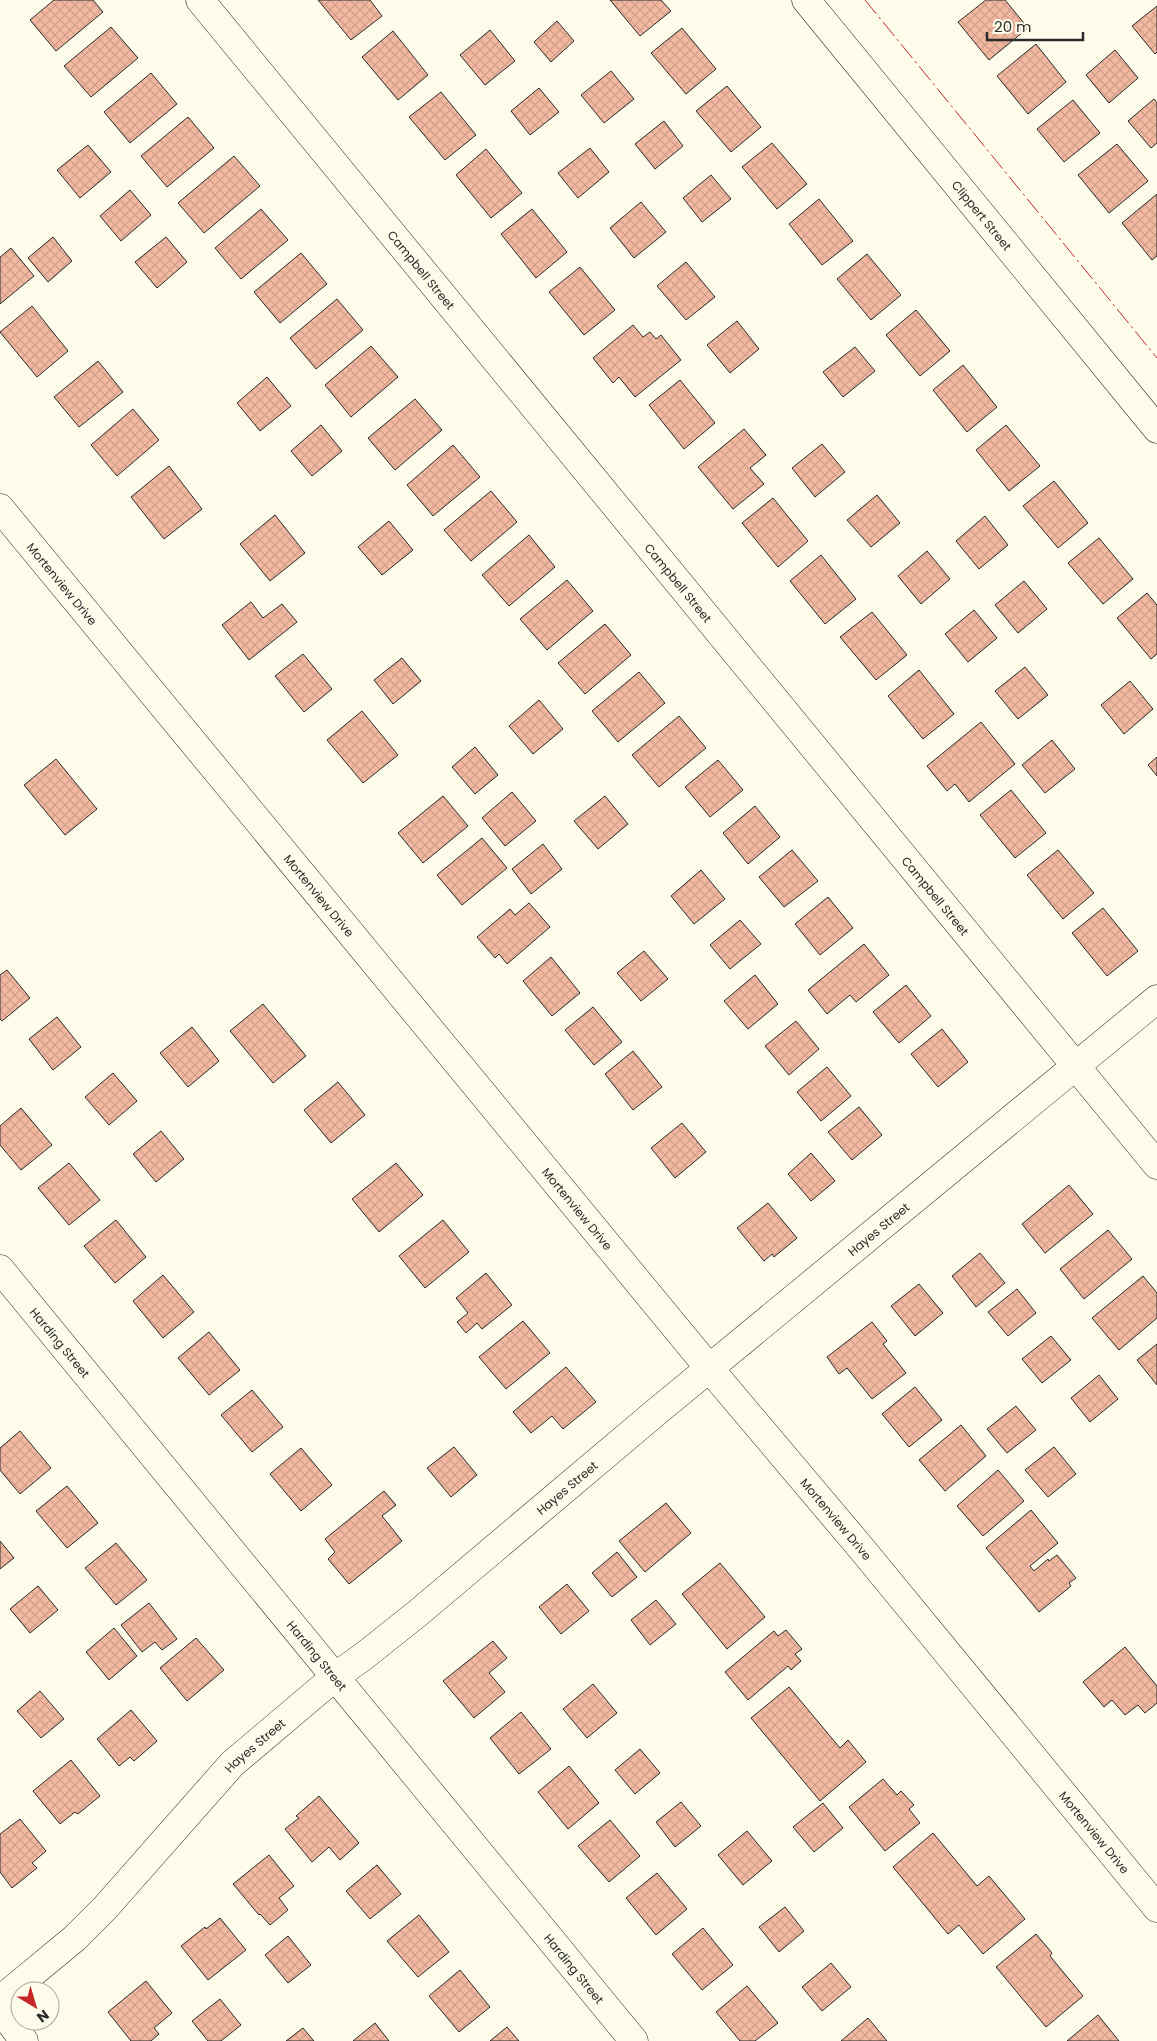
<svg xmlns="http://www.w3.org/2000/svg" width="1157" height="2041" viewBox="0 0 1157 2041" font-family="Poppins,sans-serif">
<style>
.building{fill:url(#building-cross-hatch);stroke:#2b2b2b}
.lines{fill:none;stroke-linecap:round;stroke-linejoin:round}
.minor-casing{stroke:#2b2b2b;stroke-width:29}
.minor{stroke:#fdfbea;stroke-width:28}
.power{stroke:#c62828;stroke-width:1;stroke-dasharray:18 4 2.5 4;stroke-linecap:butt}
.labels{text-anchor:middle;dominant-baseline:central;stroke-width:4;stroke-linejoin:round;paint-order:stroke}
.street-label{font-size:12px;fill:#2b2b2b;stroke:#fdfbea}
</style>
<defs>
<pattern id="building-cross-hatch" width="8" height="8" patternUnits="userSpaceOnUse" patternTransform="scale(1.25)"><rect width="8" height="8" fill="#f2b8a0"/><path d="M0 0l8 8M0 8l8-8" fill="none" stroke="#d09e8a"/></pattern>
</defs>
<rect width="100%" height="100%" fill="#fdfbea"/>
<g class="building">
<polygon points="54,0 93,0 103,12 56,51 30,20"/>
<polygon points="318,0 370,0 382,16 351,40"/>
<polygon points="610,0 661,0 671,11 640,36"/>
<polygon points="986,0 1005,0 1028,28 989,60 958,22"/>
<polygon points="1157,6 1157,52 1155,54 1132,26"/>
<polygon points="557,21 574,41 551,62 534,42"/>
<polygon points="111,27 138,58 91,97 64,66"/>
<polygon points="682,28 716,69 686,94 651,53"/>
<polygon points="490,30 515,61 485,85 460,55"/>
<polygon points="393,31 428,75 398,100 362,57"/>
<polygon points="1036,44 1066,82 1028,114 997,76"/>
<polygon points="1115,50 1138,78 1109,103 1086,75"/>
<polygon points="611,71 634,99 604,123 581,95"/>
<polygon points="151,73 177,104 130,143 104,112"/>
<polygon points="727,86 761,127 731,152 696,111"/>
<polygon points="539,88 559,112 530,135 511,111"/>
<polygon points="441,92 476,135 445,160 409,117"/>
<polygon points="1154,99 1157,103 1157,143 1151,148 1128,121"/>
<polygon points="1073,100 1100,133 1064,162 1037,129"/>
<polygon points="188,117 214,148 167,187 141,156"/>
<polygon points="664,121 683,146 655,169 635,144"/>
<polygon points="772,143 807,184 777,209 742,167"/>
<polygon points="1117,144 1148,181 1109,213 1078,175"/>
<polygon points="88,145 111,172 80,198 57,170"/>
<polygon points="590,148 609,172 578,198 558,173"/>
<polygon points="486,149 522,193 491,218 456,175"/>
<polygon points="234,156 260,186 204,233 178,203"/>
<polygon points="711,175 731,199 702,222 683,198"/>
<polygon points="130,190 151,215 121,241 100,216"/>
<polygon points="1157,194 1157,256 1152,260 1122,223"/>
<polygon points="819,199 853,241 822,265 789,224"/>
<polygon points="641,202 666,232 634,258 610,228"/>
<polygon points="261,209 288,240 241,279 215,248"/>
<polygon points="532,209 567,252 536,278 501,234"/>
<polygon points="53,237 72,261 48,282 28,258"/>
<polygon points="166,237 187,262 157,288 135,262"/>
<polygon points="11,248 34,276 0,304 0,257"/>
<polygon points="301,253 327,284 280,323 254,292"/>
<polygon points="867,254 901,295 871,320 837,279"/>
<polygon points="686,262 715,297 686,320 657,286"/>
<polygon points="580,267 615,310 584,335 549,292"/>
<polygon points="337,299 363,330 316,369 290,338"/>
<polygon points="32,306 68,351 37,377 0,332"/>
<polygon points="916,310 950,351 920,376 886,335"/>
<polygon points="737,321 759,349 730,373 707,345"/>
<polygon points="633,325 643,337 650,332 656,339 661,335 681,360 635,397 619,377 613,383 593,358"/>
<polygon points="371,346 398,377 351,417 325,385"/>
<polygon points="855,347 875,371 843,397 823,372"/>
<polygon points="98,361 123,392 79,427 54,397"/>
<polygon points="963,365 997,407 967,432 933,390"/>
<polygon points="267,377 291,406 260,431 237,403"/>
<polygon points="680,380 715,423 684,449 649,405"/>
<polygon points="415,399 442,430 395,470 368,438"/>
<polygon points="133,409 159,440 117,476 91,445"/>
<polygon points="321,425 342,451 312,476 291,451"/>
<polygon points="1006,425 1040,466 1009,491 976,450"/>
<polygon points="744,429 766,455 750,468 764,484 733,509 698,467"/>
<polygon points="822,444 845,472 815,497 792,468"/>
<polygon points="453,445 480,477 433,516 407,485"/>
<polygon points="169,466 202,509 164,539 131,497"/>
<polygon points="1054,481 1088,523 1058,548 1023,506"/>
<polygon points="491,491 517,522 471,561 444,530"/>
<polygon points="877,495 900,523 871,547 847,520"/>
<polygon points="773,498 808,541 778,567 742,523"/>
<polygon points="275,515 305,553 270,581 240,544"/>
<polygon points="985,516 1008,545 979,569 956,541"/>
<polygon points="389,521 413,550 382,575 358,547"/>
<polygon points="529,535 555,567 509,606 482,575"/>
<polygon points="1099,538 1133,579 1103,604 1068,563"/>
<polygon points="927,551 950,579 921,604 898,576"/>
<polygon points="821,555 856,599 825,624 790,581"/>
<polygon points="567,580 593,611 547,650 520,619"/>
<polygon points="1024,581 1047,609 1018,633 995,605"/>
<polygon points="1147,593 1157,605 1157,654 1151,659 1117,618"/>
<polygon points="251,602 263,618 282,604 297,622 249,660 222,625"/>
<polygon points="974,610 997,638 968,662 945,634"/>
<polygon points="872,612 907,655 876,680 840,637"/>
<polygon points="605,624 631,655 585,694 558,663"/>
<polygon points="303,654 332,689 304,712 275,676"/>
<polygon points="402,658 421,681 393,704 374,680"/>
<polygon points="1025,667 1048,695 1018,719 995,691"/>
<polygon points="919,670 954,714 923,739 888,696"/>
<polygon points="639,672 665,703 618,742 592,711"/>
<polygon points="1130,681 1153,709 1124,734 1101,705"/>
<polygon points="539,700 563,729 533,754 509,726"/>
<polygon points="362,711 398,755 363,783 327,740"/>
<polygon points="679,716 706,748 659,787 632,755"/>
<polygon points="981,722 1015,764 969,802 955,784 947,791 927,766"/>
<polygon points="1052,740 1075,769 1045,793 1022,765"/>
<polygon points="475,747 498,775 475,794 452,767"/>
<polygon points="1157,757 1157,776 1148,765"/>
<polygon points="56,759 97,809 65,835 24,785"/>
<polygon points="718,760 743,790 710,817 685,787"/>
<polygon points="1011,790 1046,833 1015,858 980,815"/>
<polygon points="512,792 536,821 505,846 482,818"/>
<polygon points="443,796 468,826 423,863 398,833"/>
<polygon points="605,796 628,824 598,849 574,821"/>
<polygon points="755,806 780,837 748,864 723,833"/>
<polygon points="482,838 507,868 462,905 437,875"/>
<polygon points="543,844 562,869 531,894 512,869"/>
<polygon points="792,850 818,881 784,907 759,877"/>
<polygon points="1058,850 1094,893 1063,919 1027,875"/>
<polygon points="701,870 725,899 694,924 671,896"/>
<polygon points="828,897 853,928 820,955 795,924"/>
<polygon points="529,903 550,927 507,964 499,954 495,958 477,937 510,909 515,915"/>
<polygon points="1103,908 1138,951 1107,976 1072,933"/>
<polygon points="740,920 761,944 730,969 710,945"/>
<polygon points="864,944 889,975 856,1002 850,995 827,1014 808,990"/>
<polygon points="644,951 668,979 641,1001 617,973"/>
<polygon points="551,957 580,993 552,1016 523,981"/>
<polygon points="7,970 30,998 2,1021 0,1019 0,975"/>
<polygon points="755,975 778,1004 748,1029 724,1001"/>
<polygon points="906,985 931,1016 899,1043 873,1012"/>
<polygon points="263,1004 306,1056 273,1083 230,1031"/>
<polygon points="593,1007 622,1042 594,1065 565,1030"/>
<polygon points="57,1017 81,1047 53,1070 29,1039"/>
<polygon points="796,1021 819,1049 789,1075 765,1046"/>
<polygon points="192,1027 219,1061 188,1087 160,1053"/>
<polygon points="942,1029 968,1062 938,1087 911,1054"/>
<polygon points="633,1051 662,1087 633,1110 605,1074"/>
<polygon points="827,1067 851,1096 821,1121 797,1092"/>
<polygon points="113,1073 137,1101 109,1125 85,1097"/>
<polygon points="338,1082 365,1115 331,1143 304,1110"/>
<polygon points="859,1107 882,1135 852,1160 828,1132"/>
<polygon points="21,1108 52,1145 21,1170 0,1145 0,1126"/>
<polygon points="682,1123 706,1152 675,1178 651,1148"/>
<polygon points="161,1131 184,1159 156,1182 133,1154"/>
<polygon points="811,1153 835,1181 811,1201 788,1174"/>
<polygon points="69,1163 100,1200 69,1225 38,1188"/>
<polygon points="396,1163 423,1195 379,1232 352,1199"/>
<polygon points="1069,1185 1093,1214 1045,1253 1022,1224"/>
<polygon points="768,1203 797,1238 774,1257 772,1254 764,1261 737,1228"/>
<polygon points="116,1220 146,1257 115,1283 84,1246"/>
<polygon points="443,1220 469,1252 425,1288 399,1256"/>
<polygon points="1108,1230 1132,1259 1084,1299 1060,1269"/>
<polygon points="980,1253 1005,1283 976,1307 952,1276"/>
<polygon points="486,1273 512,1305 482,1329 477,1323 466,1333 457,1322 468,1313 456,1298"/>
<polygon points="163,1275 194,1312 163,1338 133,1301"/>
<polygon points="1143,1276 1157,1293 1157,1318 1119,1350 1092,1318"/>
<polygon points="919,1284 943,1313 915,1336 891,1306"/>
<polygon points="1017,1289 1036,1313 1008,1336 988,1312"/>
<polygon points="523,1321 550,1353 506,1389 479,1357"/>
<polygon points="872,1322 887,1341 883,1344 906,1373 872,1399 847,1368 839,1374 827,1357"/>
<polygon points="209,1332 240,1370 209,1395 178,1358"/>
<polygon points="1051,1336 1071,1360 1042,1383 1022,1359"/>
<polygon points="1157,1344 1157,1385 1137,1360"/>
<polygon points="566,1367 596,1402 563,1429 552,1416 531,1433 513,1412"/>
<polygon points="1099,1375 1118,1399 1090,1422 1071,1398"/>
<polygon points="915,1387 942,1420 909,1447 882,1414"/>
<polygon points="252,1390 283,1427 252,1452 221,1415"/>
<polygon points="1016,1406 1036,1430 1007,1453 987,1429"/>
<polygon points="961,1425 986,1456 945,1491 919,1460"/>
<polygon points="20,1431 51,1468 20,1494 0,1470 0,1448"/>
<polygon points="454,1447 477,1475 451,1497 427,1468"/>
<polygon points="1054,1447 1076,1474 1048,1497 1025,1470"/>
<polygon points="301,1448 332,1485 301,1511 270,1474"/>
<polygon points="998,1470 1024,1501 983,1536 957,1506"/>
<polygon points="67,1486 98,1523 67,1548 36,1511"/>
<polygon points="384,1491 396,1505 382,1516 402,1541 349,1584 328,1559 335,1552 325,1539"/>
<polygon points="666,1503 691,1533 645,1572 619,1541"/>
<polygon points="1031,1510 1058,1543 1030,1566 1034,1571 1048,1559 1049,1561 1057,1555 1076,1578 1069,1583 1071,1586 1039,1612 986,1548"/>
<polygon points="0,1541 14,1558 0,1569"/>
<polygon points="116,1543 147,1580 116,1605 85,1568"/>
<polygon points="617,1552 637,1577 612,1597 592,1573"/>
<polygon points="720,1563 765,1617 727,1649 682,1594"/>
<polygon points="567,1584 589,1611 561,1634 539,1607"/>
<polygon points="38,1586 58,1610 30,1633 10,1609"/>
<polygon points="656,1600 676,1624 650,1645 631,1620"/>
<polygon points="149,1603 177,1639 162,1650 155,1642 142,1652 121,1625"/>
<polygon points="114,1628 137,1656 109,1680 86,1652"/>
<polygon points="786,1630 802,1649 795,1654 801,1661 791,1670 788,1666 748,1700 725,1672 774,1631 778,1636"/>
<polygon points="196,1638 224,1670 187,1701 160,1668"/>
<polygon points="493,1641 507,1658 489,1673 505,1692 474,1718 443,1681"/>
<polygon points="1125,1647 1157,1686 1157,1703 1145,1713 1138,1705 1125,1715 1112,1700 1104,1707 1083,1682"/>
<polygon points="593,1684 617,1713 587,1738 563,1709"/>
<polygon points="789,1687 840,1748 848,1740 866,1762 820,1801 751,1718"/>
<polygon points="40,1691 64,1719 41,1738 17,1711"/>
<polygon points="131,1710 157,1741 134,1761 130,1757 119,1766 97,1739"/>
<polygon points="521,1712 551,1749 519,1774 490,1738"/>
<polygon points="640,1749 660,1773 635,1794 615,1770"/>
<polygon points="71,1760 100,1796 78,1814 75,1812 60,1824 33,1791"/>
<polygon points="569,1766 599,1803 568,1829 538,1792"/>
<polygon points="883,1779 897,1795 901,1791 914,1805 909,1809 920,1823 885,1851 849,1807"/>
<polygon points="319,1796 359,1843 340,1860 329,1847 312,1862 285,1829 299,1818 296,1816"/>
<polygon points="681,1802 701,1826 675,1847 656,1822"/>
<polygon points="823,1803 843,1828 814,1852 793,1827"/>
<polygon points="20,1819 46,1851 32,1863 37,1868 12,1888 0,1872 0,1834"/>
<polygon points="610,1820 640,1856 609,1882 578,1846"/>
<polygon points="747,1831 772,1861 743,1885 718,1855"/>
<polygon points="933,1833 977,1886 989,1876 1025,1919 983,1954 959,1925 948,1934 893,1867"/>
<polygon points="269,1855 294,1886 279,1898 288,1910 270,1925 260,1914 259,1915 233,1884"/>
<polygon points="377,1865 401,1894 370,1919 346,1891"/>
<polygon points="657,1873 687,1909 656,1935 626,1898"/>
<polygon points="785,1907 804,1931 779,1952 759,1927"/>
<polygon points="419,1915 449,1952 418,1977 387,1941"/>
<polygon points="220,1918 246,1950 208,1980 181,1946 205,1927 206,1929"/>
<polygon points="703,1928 733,1965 702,1990 672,1954"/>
<polygon points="1036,1934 1052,1953 1050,1956 1083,1996 1046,2027 996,1967"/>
<polygon points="288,1936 311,1965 288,1983 265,1955"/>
<polygon points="831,1963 851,1987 822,2011 802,1987"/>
<polygon points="460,1970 490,2007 459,2032 429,1996"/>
<polygon points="146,1981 172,2013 154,2028 159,2034 151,2041 131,2041 108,2012"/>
<polygon points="747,1986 778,2023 755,2041 740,2041 716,2012"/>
<polygon points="220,1999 241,2025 221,2041 208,2041 192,2021"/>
<polygon points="1098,2015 1119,2041 1067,2041"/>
<polygon points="868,2018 887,2041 841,2041"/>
<polygon points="375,2023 389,2041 353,2041"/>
<polygon points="507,2027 519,2041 490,2041"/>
<polygon points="303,2028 314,2041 286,2041"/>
</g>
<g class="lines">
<defs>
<g id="minor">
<path id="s1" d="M200,0L1157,1165"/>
<path id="s2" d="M806,0L1157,429"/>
<path id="s3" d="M0,508L709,1368L861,1548L1157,1908"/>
<path id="s4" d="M0,1269L634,2041"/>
<path id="s5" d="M0,2000L75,1938L105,1908L232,1764L336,1676L364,1656L418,1613L655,1413L1157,999"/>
<polyline points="0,2009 24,2041"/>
</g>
</defs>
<use href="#minor" class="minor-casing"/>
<use href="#minor" class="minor"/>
<polyline class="power" points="865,0 1157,358"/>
</g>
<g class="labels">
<g class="street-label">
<text stroke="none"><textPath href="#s2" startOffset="278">Clippert Street</textPath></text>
<text stroke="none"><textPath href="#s1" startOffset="349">Campbell Street</textPath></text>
<text stroke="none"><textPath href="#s1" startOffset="754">Campbell Street</textPath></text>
<text stroke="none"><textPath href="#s3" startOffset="98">Mortenview Drive</textPath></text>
<text stroke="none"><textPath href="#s1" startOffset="1159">Campbell Street</textPath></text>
<text stroke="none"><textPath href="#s3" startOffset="502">Mortenview Drive</textPath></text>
<text stroke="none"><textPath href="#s3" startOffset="908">Mortenview Drive</textPath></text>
<text stroke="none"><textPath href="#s5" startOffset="1171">Hayes Street</textPath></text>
<text stroke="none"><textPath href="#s4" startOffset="95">Harding Street</textPath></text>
<text stroke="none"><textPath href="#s5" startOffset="766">Hayes Street</textPath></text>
<text stroke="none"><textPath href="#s3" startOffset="1312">Mortenview Drive</textPath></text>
<text stroke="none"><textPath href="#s4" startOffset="500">Harding Street</textPath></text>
<text stroke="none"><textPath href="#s5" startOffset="361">Hayes Street</textPath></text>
<text stroke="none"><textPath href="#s3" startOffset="1718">Mortenview Drive</textPath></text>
<text stroke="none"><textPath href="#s4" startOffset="905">Harding Street</textPath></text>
</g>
</g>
<g transform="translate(35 2006) rotate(142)"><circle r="24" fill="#fdfbea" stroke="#a9a89e"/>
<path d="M0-4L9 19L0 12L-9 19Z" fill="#c62828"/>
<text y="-8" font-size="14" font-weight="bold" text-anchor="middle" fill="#2b2b2b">N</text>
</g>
<path d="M987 32v8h96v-8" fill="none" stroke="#2b2b2b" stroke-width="2.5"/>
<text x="994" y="32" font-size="15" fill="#2b2b2b" stroke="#fdfbea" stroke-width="4" paint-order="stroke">20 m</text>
</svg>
